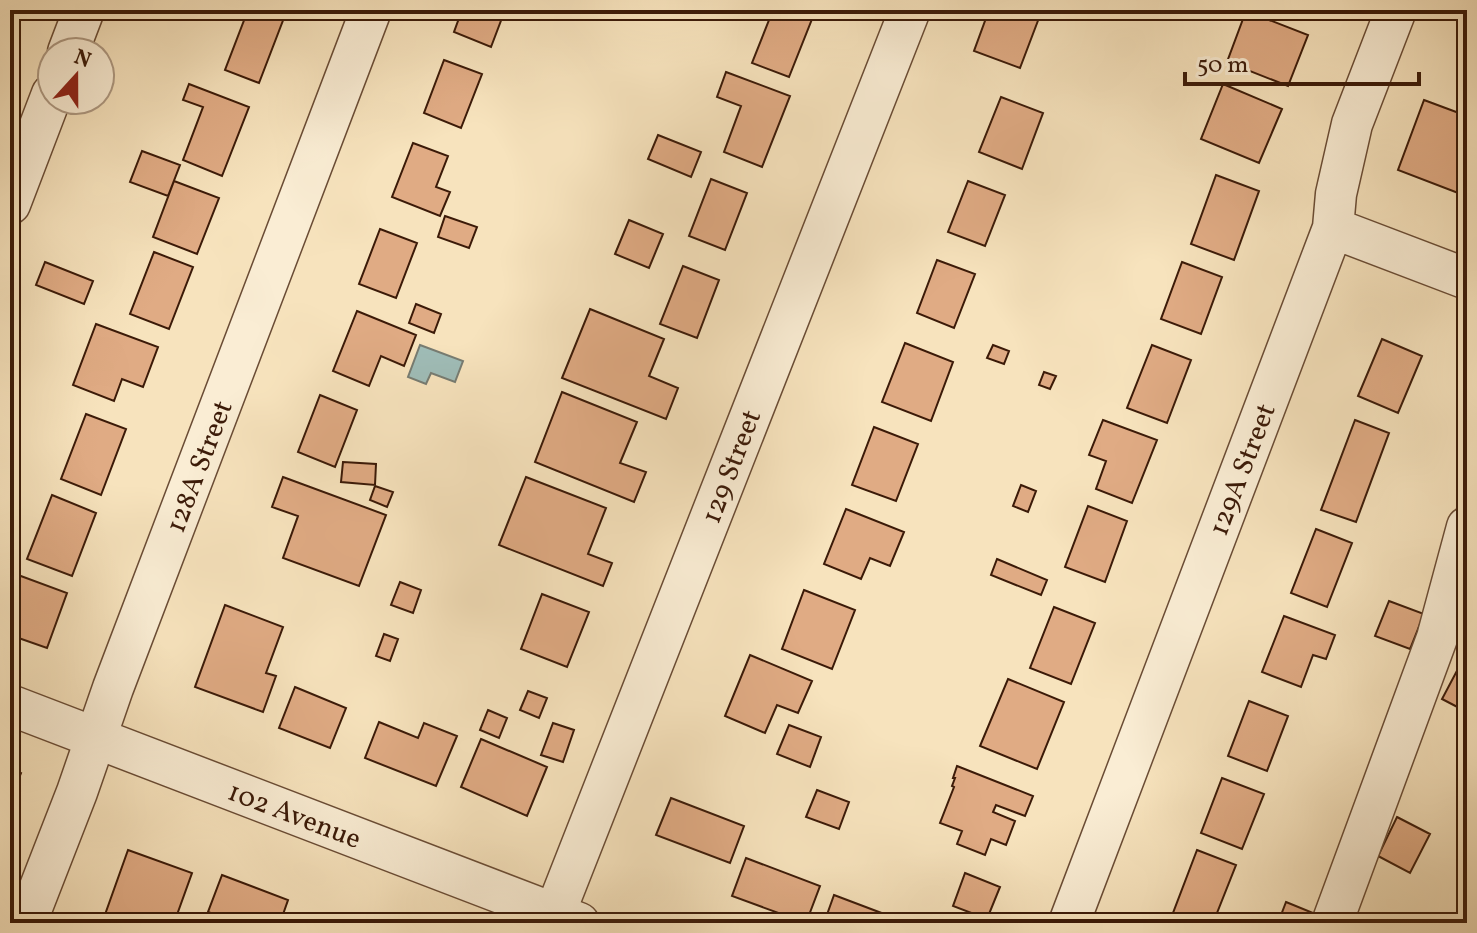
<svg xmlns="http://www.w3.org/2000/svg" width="1477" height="933" viewBox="0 0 1477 933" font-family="Vollkorn,serif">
	<rect width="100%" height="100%" fill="#f7e3bd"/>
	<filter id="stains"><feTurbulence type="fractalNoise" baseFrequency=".0025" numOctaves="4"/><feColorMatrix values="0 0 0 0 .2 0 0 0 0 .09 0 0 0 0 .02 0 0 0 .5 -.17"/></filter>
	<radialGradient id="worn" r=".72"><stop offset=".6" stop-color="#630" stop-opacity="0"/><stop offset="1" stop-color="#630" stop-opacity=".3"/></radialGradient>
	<path fill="#9fbdb8" stroke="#777c72" stroke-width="2" d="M420 345 463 361 455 382 431 373 426 384 408 377Z"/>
	<path fill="#e0ab84" stroke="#3b1a08" stroke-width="2" d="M248 10H287L259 83 225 70Z
		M462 10H505L491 47 454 32Z
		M773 10H804L814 14 789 77 752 63Z
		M989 10H1042L1020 68 974 51Z
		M1246 11 1308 35 1288 86 1227 62Z
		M444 60 482 74 461 128 424 113Z
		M726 72 790 96 762 167 724 152 741 106 717 97Z
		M189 84 249 107 222 176 183 160 203 107 183 100Z
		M1223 84 1282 109 1259 163 1201 139Z
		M1001 97 1043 113 1022 169 979 152Z
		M1424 100 1467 116V129L1460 147 1467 149 1466 196 1398 170Z
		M658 135 701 152 691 177 648 159Z
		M413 143 448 156 436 187 450 192 440 216 392 197Z
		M142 151 180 165 168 196 130 182Z
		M1216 175 1259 191 1234 260 1191 244Z
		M711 179 747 193 725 250 689 236Z
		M174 181 219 198 197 254 153 237Z
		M968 181 1005 195 985 246 948 232Z
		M445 216 477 227 469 248 438 237Z
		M629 220 663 234 649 268 615 254Z
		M380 229 417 243 396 298 359 284Z
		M154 252 193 267 169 329 130 314Z
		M937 260 975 274 954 328 917 313Z
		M45 262 93 281 84 304 36 285Z
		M1182 262 1222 277 1201 334 1161 319Z
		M683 266 719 280 697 338 660 324Z
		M416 304 441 314 434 333 409 323Z
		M590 309 664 339 649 376 678 388 666 419 562 378Z
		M357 311 416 335 404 366 381 356 369 386 333 371Z
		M96 324 158 347 143 387 122 379 114 401 73 385Z
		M1382 339 1422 356 1398 413 1358 396Z
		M905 343 953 362 931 421 882 402Z
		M993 345 1009 351 1004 364 987 358Z
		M1152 345 1191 360 1167 423 1127 408Z
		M1044 372 1056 376 1050 389 1039 385Z
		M562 392 637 422 620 463 646 472 634 502 535 462Z
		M320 395 357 410 335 467 298 452Z
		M86 414 126 429 101 495 61 479Z
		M1103 420 1157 440 1132 503 1096 489 1106 461 1089 455Z
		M1355 420 1389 433 1356 522 1321 510Z
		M874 427 918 444 896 501 852 485Z
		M343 462 376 464 375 485 341 482Z
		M283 477 386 515 359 586 283 558 298 516 272 507Z
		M526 477 606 508 588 554 612 563 603 586 499 545Z
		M1021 485 1036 491 1028 512 1013 506Z
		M375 486 393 492 387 507 370 500Z
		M52 495 96 513 72 576 27 559Z
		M1088 506 1127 521 1105 582 1065 567Z
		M846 509 904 532 890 566 870 558 861 579 824 564Z
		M1316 529 1352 543 1327 607 1291 593Z
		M997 559 1047 580 1041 595 991 575Z
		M10 572 67 593 47 648 10 635Z
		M400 582 421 590 413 613 391 605Z
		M804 590 855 610 832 669 782 649Z
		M542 594 589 612 567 667 521 649Z
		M1389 601 1424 614 1410 649 1375 636Z
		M225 605 283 627 266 673 276 676 263 712 195 687Z
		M1054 607 1095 623 1071 684 1030 668Z
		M1284 616 1335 635 1326 659 1313 655 1301 687 1262 672Z
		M384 634 398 639 390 661 376 656Z
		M750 655 812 681 798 713 777 705 765 733 725 716Z
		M1460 665 1467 668V712L1442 699Z
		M1008 679 1064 702 1037 769 980 746Z
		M295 687 346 708 330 748 279 728Z
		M528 691 547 698 539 718 520 710Z
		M1249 701 1288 716 1267 771 1228 756Z
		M488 710 507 718 499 738 480 730Z
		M379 722 418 738 424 723 457 736 436 786 365 758Z
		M553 723 574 730 563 762 541 755Z
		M789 725 821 737 810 767 777 754Z
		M481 739 547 767 527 816 461 787Z
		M957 766 1033 796 1025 816 996 805 993 812 1015 821 1006 845 991 839 985 855 957 844 962 831 940 823 954 787 952 786 955 778H953Z
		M10 769 21 773 10 800Z
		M1222 778 1264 794 1242 849 1201 833Z
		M817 790 849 802 839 829 806 817Z
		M671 798 744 826 730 863 656 835Z
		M1397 817 1430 834 1410 873 1378 856Z
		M128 850 192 873 174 923H102Z
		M1197 850 1236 865 1213 923H1198L1173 913Z
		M746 858 820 886 806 923 732 896Z
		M965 873 1000 887 987 919 953 906Z
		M222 875 288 900 280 923H237L208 912Z
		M834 895 908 923H824Z
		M1286 902 1318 915 1315 923H1278Z"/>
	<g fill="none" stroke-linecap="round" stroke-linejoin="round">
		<defs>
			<path id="minor" d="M68 52 84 10
				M10 204 52 94
				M1333 228 1467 279
				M10 705 579 923
				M26 923 77 792 113 688 371 10
				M551 923 910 10
				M1069 923 1333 228 1336 194 1352 124 1396 10
				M1332 923 1437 638 1467 527"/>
		</defs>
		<use href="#minor" stroke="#6a4c35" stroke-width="43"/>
		<use href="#minor" stroke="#faedd4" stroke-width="40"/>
	</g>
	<g text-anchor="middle" stroke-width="8" stroke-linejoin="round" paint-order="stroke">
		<g font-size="28" fill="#3b1a08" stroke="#faedd4">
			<text transform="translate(198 466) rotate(-69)" y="10">128A Street</text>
			<text transform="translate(730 466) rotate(-69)" y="10">129 Street</text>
			<text transform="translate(1241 469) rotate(-69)" y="10">129A Street</text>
			<text transform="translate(295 814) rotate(21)" y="10">102 Avenue</text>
		</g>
	</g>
	<rect width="1477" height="933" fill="none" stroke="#f7e3bd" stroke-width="40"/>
	<rect x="12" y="12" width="1453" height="909" fill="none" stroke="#3b1a08" stroke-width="4"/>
	<rect x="20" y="20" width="1437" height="893" fill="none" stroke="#3b1a08" stroke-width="2"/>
	<g transform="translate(76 76) rotate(21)"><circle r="38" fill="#faedd4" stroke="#ae9982" stroke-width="2"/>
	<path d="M0-6L14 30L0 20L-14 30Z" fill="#8f2418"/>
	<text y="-12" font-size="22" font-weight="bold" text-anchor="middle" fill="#3b1a08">N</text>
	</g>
	<path d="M1185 72v12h234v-12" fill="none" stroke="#3b1a08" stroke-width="4"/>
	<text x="1197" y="72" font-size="24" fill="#3b1a08" stroke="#faedd4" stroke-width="6" paint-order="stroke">50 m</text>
	<rect width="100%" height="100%" filter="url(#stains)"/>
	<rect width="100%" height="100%" fill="url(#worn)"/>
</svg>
